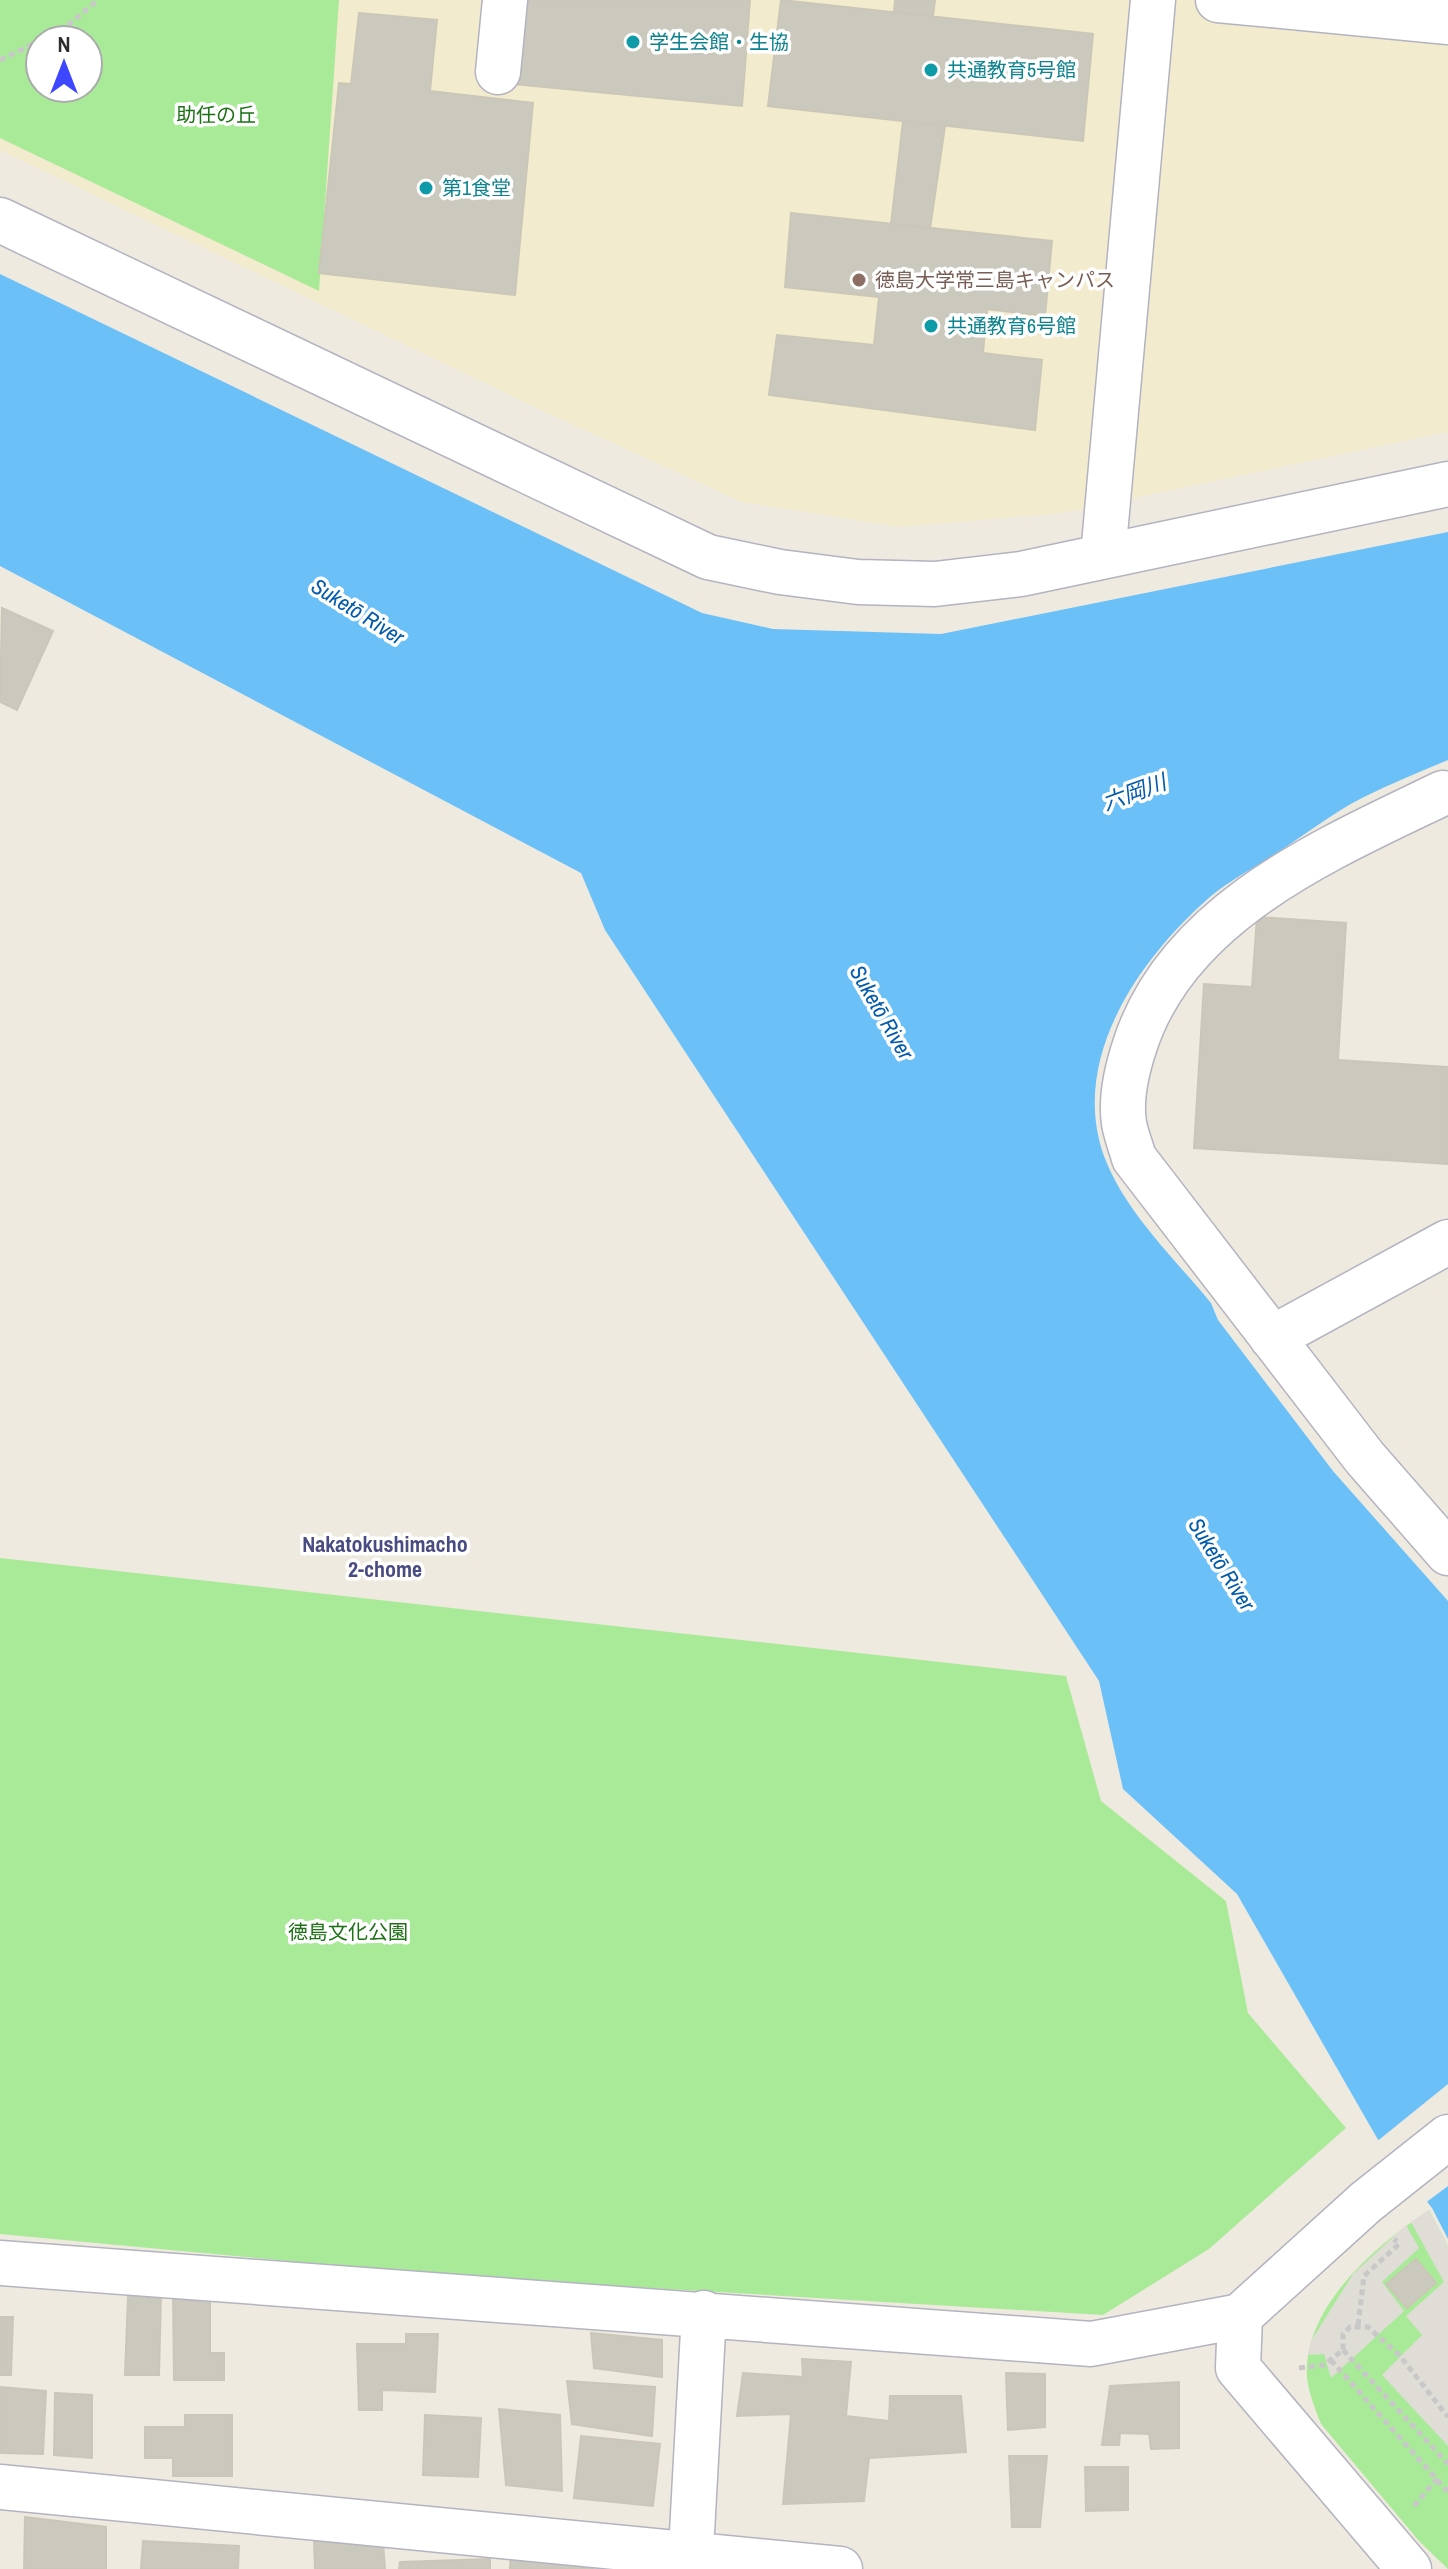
<svg xmlns="http://www.w3.org/2000/svg" width="1448" height="2569" viewBox="0 0 1448 2569" font-family="'Archivo Narrow','Noto Sans JP',sans-serif">
	<rect width="100%" height="100%" fill="#efeadf"/>
	<path fill="#f2ebcd" fill-rule="evenodd" d="M0 0H1448V432L1062 513 900 527 742 502 541 410 0 150ZM40 40H88V88H40Z"/>
	<path fill="#a9ea98" fill-rule="evenodd" d="M0 0H339L319 291 0 138ZM40 40H88V88H40Z
		M0 1558 1066 1676 1101 1801 1226 1901 1248 2013 1346 2128 1209 2249 1103 2315 448 2276 0 2234Z
		M1429 2210 1448 2246V2569L1419 2541 1321 2424C1314 2406 1305 2385 1307 2365 1312 2299 1378 2244 1429 2210Z"/>
	<path fill="#dfddd6" d="M1429 2210 1448 2246V2446L1382 2375 1422 2335 1406 2316 1444 2282 1411 2222Z
		M1406 2225 1419 2248 1382 2282 1404 2311 1331 2378 1324 2354 1308 2355 1311 2341 1353 2274Z"/>
	<path fill="#6bc0f8" d="M0 274 702 613 773 629 941 634 1448 532V760C1420 772 1392 783 1364 797 1332 813 1302 837 1272 856 1252 869 1229 881 1211 896 1140 958 1069 1058 1104 1156 1125 1212 1174 1258 1211 1303L1218 1320 1333 1471 1448 1601V2239L1432 2208 1377 2138 1237 1894 1123 1789 1099 1681 605 930 581 873 0 566Z"/>
	<path fill="#efeadf" d="M1448 2084V2186L1424 2204 1375 2143Z"/>
	<path fill="#cbc8bd" stroke="#cbc7b8" stroke-width="2" d="M522 0H750L742 106 514 84Z
		M781 0 1093 34 1083 141 768 106Z
		M895 0H935L933 16 894 12Z
		M359 13 437 20 430 91 533 103 515 295 319 273 339 83 351 84Z
		M903 121 945 126 930 229 891 224Z
		M791 213 1052 241 1045 316 987 309 983 353 1042 360 1035 430 769 395 777 335 874 345 879 297 785 287Z
		M2 608 53 631 17 710 0 702Z
		M1257 917 1346 923 1338 1060 1448 1067V1164L1194 1148 1204 984 1252 987Z
		M1416 2259 1436 2283 1407 2308 1386 2284Z
		M173 2294H210V2353H224V2380H174Z
		M128 2295 161 2296 159 2375H125Z
		M0 2317H13L11 2375H0Z
		M591 2333 662 2340V2377L594 2368Z
		M406 2334H438L435 2392 382 2390V2410H359L357 2344H406Z
		M802 2359 851 2362 846 2416 889 2421 890 2396H961L966 2452 869 2458 864 2501 783 2504 791 2414 737 2416 743 2373 803 2377Z
		M1006 2373 1045 2374V2427L1008 2430Z
		M567 2381 655 2387 652 2436 572 2424Z
		M1179 2382V2448L1151 2449 1149 2434 1120 2433 1119 2445H1102L1110 2386Z
		M0 2387 46 2391 43 2454 0 2453Z
		M55 2393 92 2395V2458L54 2455Z
		M499 2409 560 2415 562 2491 506 2485Z
		M185 2415H232V2476H173V2458H145V2427H185Z
		M425 2415 481 2418 478 2477 423 2475Z
		M581 2436 660 2444 653 2506 574 2498Z
		M1009 2456H1047L1040 2527H1012Z
		M1085 2467H1128V2510L1086 2511Z
		M25 2517 106 2527V2569H24Z
		M143 2541 239 2546 238 2569H141Z
		M314 2541 383 2543 385 2569H315Z
		M511 2549 594 2552 593 2569H510Z
		M490 2559V2569H399L400 2562Z"/>
	<g fill="none" stroke-linecap="round" stroke-linejoin="round">
		<defs>
			<path id="minor" d="M1218 0 1448 22
				M498 72 505 0
				M0 220 708 557 780 572 858 582 935 584 1021 574 1448 484
				M1103 556 1153 0
				M1443 793C1327 849 1178 912 1135 1045 1127 1069 1120 1097 1124 1123 1126 1135 1131 1147 1134 1158L1365 1458 1448 1553
				M1272 1338 1448 1242
				M0 2263 1091 2344 1240 2316 1366 2202 1448 2137
				M1240 2316 1238 2368 1409 2569
				M0 2487 840 2569
				M690 2569 704 2313"/>
		</defs>
		<use href="#minor" stroke="#b3b3c1" stroke-width="47"/>
		<path stroke="#c8c8c8" stroke-width="5" stroke-dasharray="6 4" stroke-linecap="butt" d="M42 40 62 30 98 0
			M0 60 40 41
			M1358 2325 1364 2276 1399 2244 1394 2239
			M1343 2350 1448 2464
			M1331 2360 1448 2492
			M1299 2368 1324 2365 1343 2350V2334L1350 2327H1368L1400 2356 1448 2417
			M1414 2506 1437 2479"/>
		<use href="#minor" stroke="#fff" stroke-width="44"/>
	</g>
	<g fill="#0f9aa8" stroke="#fff" stroke-width="3">
		<circle cx="633" cy="42" r="8"/>
		<circle cx="931" cy="70" r="8"/>
		<circle cx="426" cy="188" r="8"/>
		<circle cx="931" cy="326" r="8"/>
	</g>
	<circle fill="#8d6e63" stroke="#fff" stroke-width="3" cx="859" cy="280" r="8"/>
	<g text-anchor="middle" stroke-width="7" stroke-linejoin="round" paint-order="stroke">
		<g font-size="20" fill="#0d838f" stroke="#fff" text-anchor="start">
			<text x="649" y="49">学生会館・生協</text>
			<text x="947" y="77">共通教育5号館</text>
			<text x="442" y="195">第1食堂</text>
			<text x="947" y="333">共通教育6号館</text>
		</g>
		<g font-size="20" fill="#1c7215" stroke="#fff">
			<text x="216" y="122">助任の丘</text>
			<text x="348" y="1939">徳島文化公園</text>
		</g>
		<g font-size="20" fill="#785e54" stroke="#fff" text-anchor="start">
			<text x="875" y="287">徳島大学常三島キャンパス</text>
		</g>
		<g font-size="22" font-style="italic" fill="#035bac" stroke="#fff">
			<text transform="translate(358 611) rotate(32)" y="8">Suketō River</text>
			<text transform="translate(1134 792) rotate(-20)" y="8">六岡川</text>
			<text transform="translate(882 1012) rotate(60)" y="8">Suketō River</text>
			<text transform="translate(1222 1564) rotate(58)" y="8">Suketō River</text>
		</g>
		<g font-size="22" font-weight="bold" fill="#494c82" stroke="#fff">
			<text x="385" y="1552">Nakatokushimacho<tspan x="385" dy="25">2-chome</tspan></text>
		</g>
	</g>
	<g transform="translate(64 64)"><circle r="38" fill="#ffffff" stroke="#ababab" stroke-width="2"/>
	<path d="M0-6L14 30L0 20L-14 30Z" fill="#3c47ff"/>
	<text y="-12" font-size="22" font-weight="bold" text-anchor="middle" fill="#2d2d2d">N</text>
	</g>
</svg>
